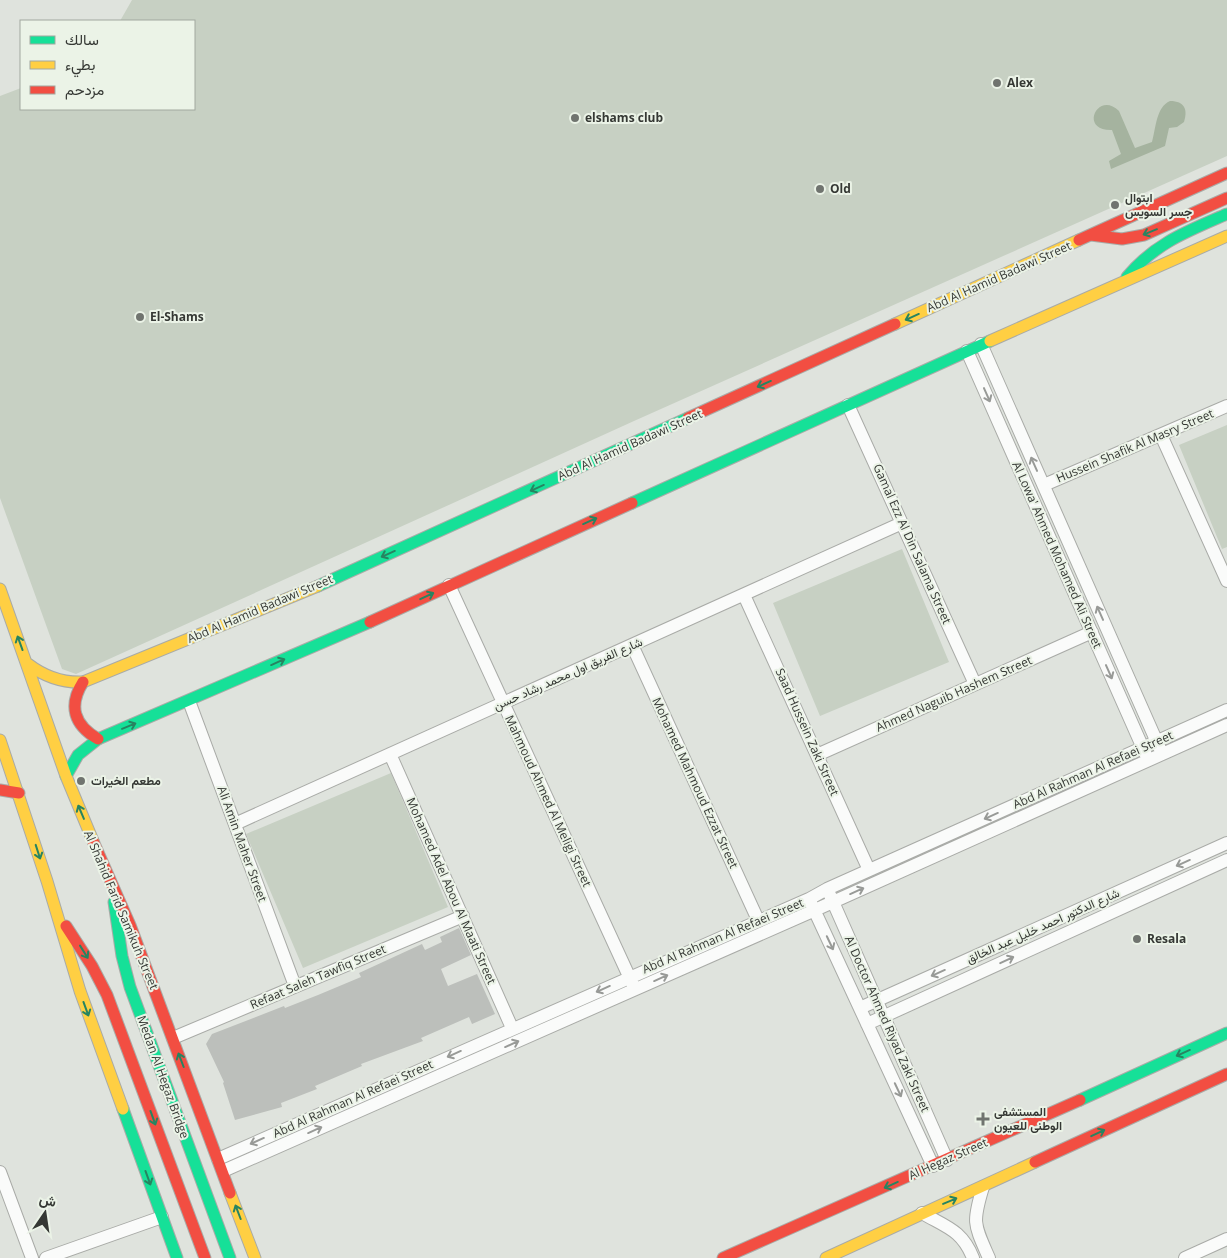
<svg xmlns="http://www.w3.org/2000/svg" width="1227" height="1258" viewBox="0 0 1227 1258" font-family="'Open Sans',Vazirmatn,sans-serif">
	<rect width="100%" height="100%" fill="#dfe3dd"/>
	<path fill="#c7d0c3" d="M132 0H1227V156L634 421 76 674 62 669 0 498V96L21 88V109H194V21H120Z
		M1227 425V547L1222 549 1179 445Z
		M902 549 949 662 820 716 773 603Z
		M391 773 448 907 303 968 246 834Z"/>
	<path fill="#a5b39f" d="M1170 101C1185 101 1188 110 1184 122L1177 127 1169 128 1165 146 1111 169 1109 161 1121 154 1112 130C1078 131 1098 90 1119 111L1135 148 1152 142C1156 128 1156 107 1170 101Z"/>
	<path fill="#bcbfbb" d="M459 928 471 955 441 969 448 986 477 974 495 1014 472 1024 469 1017 421 1038 423 1041 361 1064 362 1066 315 1086 317 1089 281 1103 282 1107 235 1120 223 1083 224 1082 206 1044 212 1034 284 1006 285 1008 318 995 361 977 359 973 422 944 425 950 442 942 440 937Z"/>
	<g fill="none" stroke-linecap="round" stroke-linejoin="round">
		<defs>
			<path id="street" d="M981 344 1160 749
				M967 351 1146 755
				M848 405 975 684
				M1161 435 1227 581
				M1044 485 1227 406
				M449 585 633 985
				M744 595 869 870
				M632 645 758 920
				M189 701 295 986
				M390 754 512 1028
				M817 755 1092 632
				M235 824 902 523
				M830 895 947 1160
				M811 903 933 1166
				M860 1008 1227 843
				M867 1024 1227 860
				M173 1038 463 916
				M218 1159 809 899 827 889 1227 710
				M223 1171 815 910 1227 725
				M0 1172 32 1258
				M983 1187C972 1223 974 1224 989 1258
				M922 1213C946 1227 962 1230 973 1258
				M46 1258 162 1217
				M1185 1258 1227 1239"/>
			<path id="fast" d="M1127 277C1155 243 1188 231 1227 214
				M632 503 990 341
				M318 586 688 418
				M66 776 78 755 98 739 370 622
				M114 902 122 956 130 987 230 1258
				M1080 1100 1227 1033
				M123 1109 177 1258"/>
			<path id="slow" d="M895 324 1079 240
				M990 341 1227 236
				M0 589 66 776 93 841
				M28 664C45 677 62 683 83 682L318 586
				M0 740 47 881 80 991 123 1109
				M230 1193 255 1258
				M826 1258 1035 1162"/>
			<path id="jam" d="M1091 235 1122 239 1144 235 1227 198
				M1079 240 1227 173
				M688 418 895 324
				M370 622 632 503
				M83 682C68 706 74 725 98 739
				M0 790 19 793
				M93 841 130 925 230 1193
				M66 926 92 966 107 995 205 1258
				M1035 1162 1227 1074
				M723 1258 1080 1100"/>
		</defs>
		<use href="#street" stroke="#a9aba7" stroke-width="14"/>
		<use href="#fast" stroke="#a9aba7" stroke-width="13"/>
		<use href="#slow" stroke="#a9aba7" stroke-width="13"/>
		<use href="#jam" stroke="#a9aba7" stroke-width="13"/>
		<use href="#street" stroke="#fafbfa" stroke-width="12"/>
		<use href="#fast" stroke="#16e098" stroke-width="11"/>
		<use href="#slow" stroke="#ffcf43" stroke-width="11"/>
		<use href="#jam" stroke="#f24e42" stroke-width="11"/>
	</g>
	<defs><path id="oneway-shaft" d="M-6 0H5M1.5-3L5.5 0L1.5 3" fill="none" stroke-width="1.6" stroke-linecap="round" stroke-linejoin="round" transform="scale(1.25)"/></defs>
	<g stroke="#278461">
		<use href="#oneway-shaft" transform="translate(1150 232) rotate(158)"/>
		<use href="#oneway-shaft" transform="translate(912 317) rotate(156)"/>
		<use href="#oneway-shaft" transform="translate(764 384) rotate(156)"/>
		<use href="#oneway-shaft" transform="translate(537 488) rotate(156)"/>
		<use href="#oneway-shaft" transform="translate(590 521) rotate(-24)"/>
		<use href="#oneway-shaft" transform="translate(388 554) rotate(156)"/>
		<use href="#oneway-shaft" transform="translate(427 596) rotate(-25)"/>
		<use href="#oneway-shaft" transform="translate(20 643) rotate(-110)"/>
		<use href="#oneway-shaft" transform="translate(278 662) rotate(-24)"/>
		<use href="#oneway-shaft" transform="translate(129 726) rotate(-22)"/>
		<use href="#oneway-shaft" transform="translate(81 812) rotate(-113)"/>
		<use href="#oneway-shaft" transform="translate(38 852) rotate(72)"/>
		<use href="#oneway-shaft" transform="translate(84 952) rotate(58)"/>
		<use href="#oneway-shaft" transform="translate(86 1009) rotate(70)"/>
		<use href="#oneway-shaft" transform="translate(1183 1053) rotate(156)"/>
		<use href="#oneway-shaft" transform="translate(181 1060) rotate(-111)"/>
		<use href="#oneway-shaft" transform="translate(153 1118) rotate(70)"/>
		<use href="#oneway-shaft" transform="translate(1098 1133) rotate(-25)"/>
		<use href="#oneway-shaft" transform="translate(148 1178) rotate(70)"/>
		<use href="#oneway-shaft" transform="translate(891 1185) rotate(156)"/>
		<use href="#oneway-shaft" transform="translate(950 1201) rotate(-23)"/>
		<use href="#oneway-shaft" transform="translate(238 1212) rotate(-111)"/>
	</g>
	<g stroke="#989a97">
		<use href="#oneway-shaft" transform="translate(987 395) rotate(66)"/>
		<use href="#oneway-shaft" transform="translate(1034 464) rotate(-114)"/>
		<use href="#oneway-shaft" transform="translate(1100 613) rotate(-114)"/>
		<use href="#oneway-shaft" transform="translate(1109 672) rotate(66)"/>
		<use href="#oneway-shaft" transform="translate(991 816) rotate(156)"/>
		<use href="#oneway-shaft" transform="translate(1183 863) rotate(156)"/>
		<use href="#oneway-shaft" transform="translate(857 891) rotate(-24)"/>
		<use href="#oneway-shaft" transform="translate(830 943) rotate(65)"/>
		<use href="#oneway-shaft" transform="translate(1007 960) rotate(-25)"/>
		<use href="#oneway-shaft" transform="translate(938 973) rotate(156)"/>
		<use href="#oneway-shaft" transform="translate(661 978) rotate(-24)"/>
		<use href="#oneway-shaft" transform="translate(603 989) rotate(156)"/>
		<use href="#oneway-shaft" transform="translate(512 1044) rotate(-24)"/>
		<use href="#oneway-shaft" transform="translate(454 1054) rotate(156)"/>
		<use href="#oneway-shaft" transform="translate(898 1090) rotate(65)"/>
		<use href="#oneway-shaft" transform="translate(315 1130) rotate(-24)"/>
		<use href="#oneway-shaft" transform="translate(257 1141) rotate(156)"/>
	</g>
	<g fill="#70746f" stroke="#ebf3e7" stroke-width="2">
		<circle cx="997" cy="83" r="5"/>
		<circle cx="575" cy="118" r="5"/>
		<circle cx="820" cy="189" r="5"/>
		<circle cx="1115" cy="205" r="5"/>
		<circle cx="140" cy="317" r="5"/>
		<circle cx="81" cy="781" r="5"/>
		<circle cx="1137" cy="939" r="5"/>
		<path d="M980.5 1111.5h5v5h5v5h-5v5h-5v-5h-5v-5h5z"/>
	</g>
	<g text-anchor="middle" stroke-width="4" stroke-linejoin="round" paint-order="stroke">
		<g font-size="12" font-weight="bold" fill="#353834" stroke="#ebf3e7" text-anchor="start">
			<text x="1007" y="87">Alex</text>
			<text x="585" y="122">elshams club</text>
			<text x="830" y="193">Old</text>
			<text x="1125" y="202">ابتوال<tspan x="1125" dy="14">جسر السويس</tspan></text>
			<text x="150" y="321">El-Shams</text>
			<text x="91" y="785">مطعم الخيرات</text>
			<text x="1147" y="943">Resala</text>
			<text x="994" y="1116">المستشفى<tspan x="994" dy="14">الوطنى للعيون</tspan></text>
		</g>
		<g font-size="12" fill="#353834" stroke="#ebf3e7">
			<text transform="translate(999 277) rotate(-24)" y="4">Abd Al Hamid Badawi Street</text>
			<text transform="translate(630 445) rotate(-24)" y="4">Abd Al Hamid Badawi Street</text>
			<text transform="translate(1135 446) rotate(-23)" y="4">Hussein Shafik Al Masry Street</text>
			<text transform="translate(912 544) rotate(66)" y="4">Gamal Ezz Al Din Salama Street</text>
			<text transform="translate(1057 555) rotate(66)" y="4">Al Lowa' Ahmed Mohamed Ali Street</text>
			<text transform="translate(260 609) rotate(-23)" y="4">Abd Al Hamid Badawi Street</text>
			<text transform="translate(568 674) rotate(-24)" y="4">شارع الفريق اول محمد رشاد حسن</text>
			<text transform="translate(954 694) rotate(-24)" y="4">Ahmed Naguib Hashem Street</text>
			<text transform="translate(807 732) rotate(66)" y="4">Saad Hussein Zaki Street</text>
			<text transform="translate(1093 770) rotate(-24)" y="4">Abd Al Rahman Al Refaei Street</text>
			<text transform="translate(695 783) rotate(65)" y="4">Mohamed Mahmoud Ezzat Street</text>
			<text transform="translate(548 801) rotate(65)" y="4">Mahmoud Ahmed Al Meligi Street</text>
			<text transform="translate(242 844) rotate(70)" y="4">Ali Amin Maher Street</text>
			<text transform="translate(451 891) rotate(66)" y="4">Mohamed Adel Abou Al Maati Street</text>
			<text transform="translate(121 910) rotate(67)" y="4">Al Shahid Farid Samikuh Street</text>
			<text transform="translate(1043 926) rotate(-24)" y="4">شارع الدكتور احمد خليل عبد الخالق</text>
			<text transform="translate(723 936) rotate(-23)" y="4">Abd Al Rahman Al Refaei Street</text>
			<text transform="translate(318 977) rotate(-23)" y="4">Refaat Saleh Tawfiq Street</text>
			<text transform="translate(887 1024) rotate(66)" y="4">Al Doctor Ahmed Riyad Zaki Street</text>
			<text transform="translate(163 1077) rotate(70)" y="4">Medan Al Hegaz Bridge</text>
			<text transform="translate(353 1099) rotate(-24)" y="4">Abd Al Rahman Al Refaei Street</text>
			<text transform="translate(948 1159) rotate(-24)" y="4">Al Hegaz Street</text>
		</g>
	</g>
	<rect x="20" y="20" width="175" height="90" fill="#ebf3e7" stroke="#a2a89f"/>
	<rect x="30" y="36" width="25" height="8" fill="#16e098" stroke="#a2a89f"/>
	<text x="65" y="45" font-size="15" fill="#353834">سالك</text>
	<rect x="30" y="61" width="25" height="8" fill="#ffcf43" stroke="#a2a89f"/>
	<text x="65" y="70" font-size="15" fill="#353834">بطيء</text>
	<rect x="30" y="86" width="25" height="8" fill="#f24e42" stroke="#a2a89f"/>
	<text x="65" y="95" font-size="15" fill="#353834">مزدحم</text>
	<g transform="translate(45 1213) rotate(13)" stroke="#ebf3e7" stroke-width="4" paint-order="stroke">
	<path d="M0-4L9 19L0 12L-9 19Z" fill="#353834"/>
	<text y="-8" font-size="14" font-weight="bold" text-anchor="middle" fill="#353834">ش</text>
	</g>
</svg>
